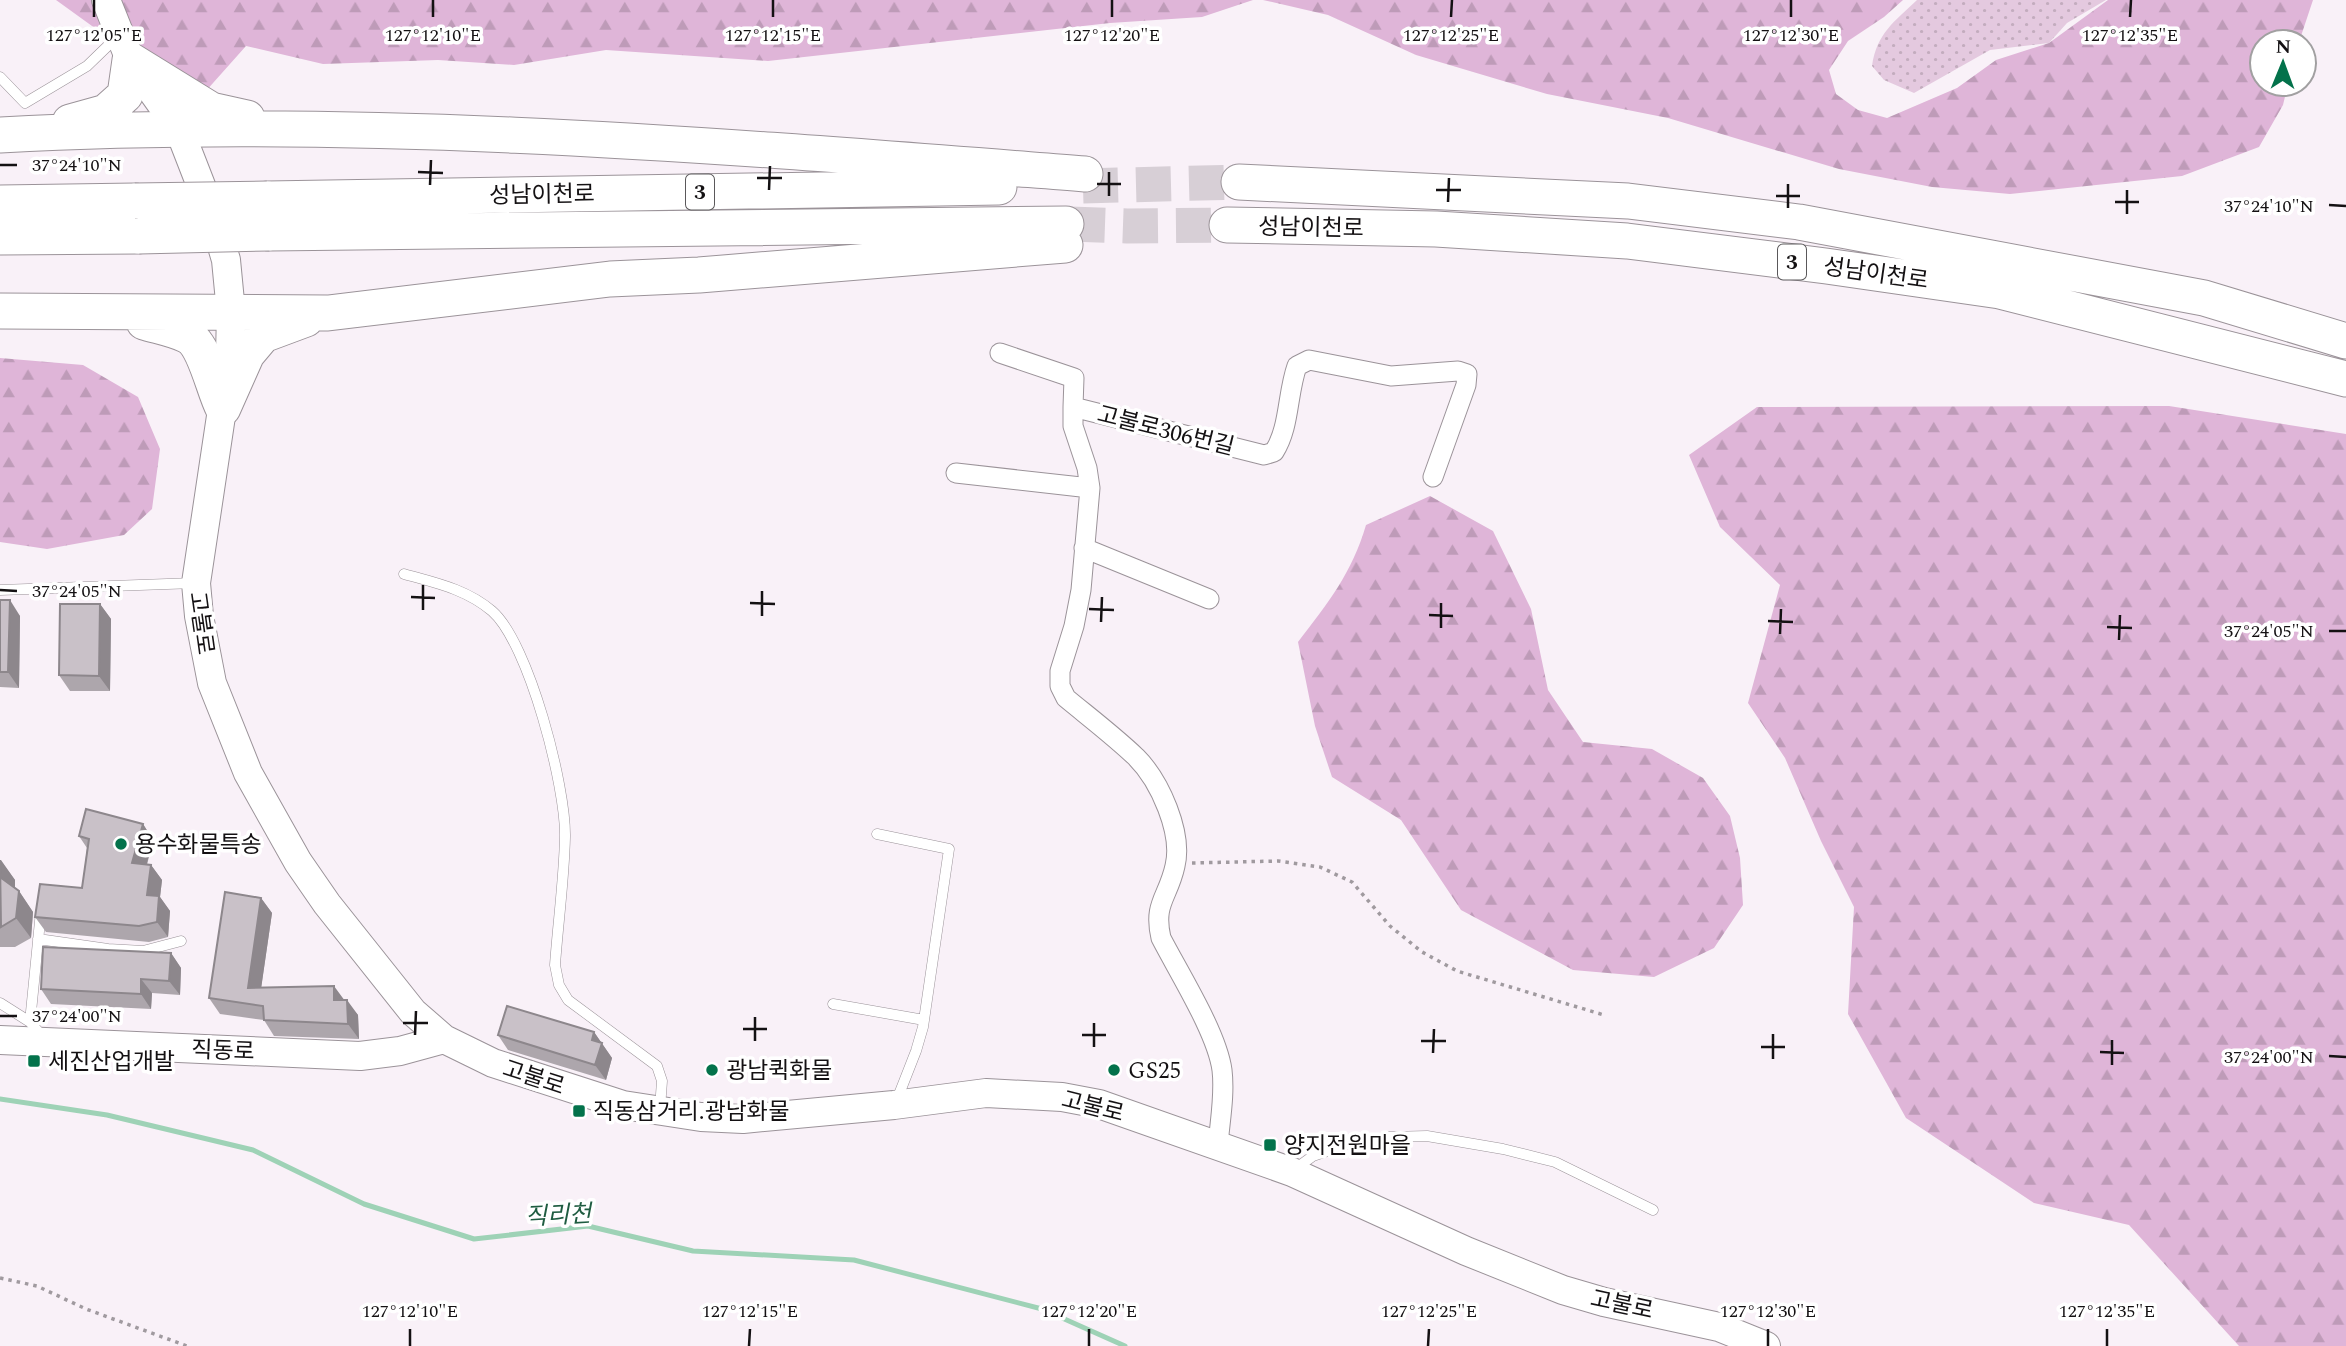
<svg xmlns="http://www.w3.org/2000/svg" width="2346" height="1346" viewBox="0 0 2346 1346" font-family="Spectral,'Noto Sans KR',serif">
	<defs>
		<pattern id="grass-dots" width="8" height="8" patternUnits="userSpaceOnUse" patternTransform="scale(1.75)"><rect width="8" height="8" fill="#e4c9df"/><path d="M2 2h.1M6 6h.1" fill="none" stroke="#c3acbe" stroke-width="1.8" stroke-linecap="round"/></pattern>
		<pattern id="forest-firs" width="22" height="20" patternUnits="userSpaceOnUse" patternTransform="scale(1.75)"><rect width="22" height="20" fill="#dfb5d8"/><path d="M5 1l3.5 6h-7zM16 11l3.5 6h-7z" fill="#be9bb8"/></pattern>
	</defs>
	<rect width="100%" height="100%" fill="#f9f1f8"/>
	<path fill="url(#grass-dots)" d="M1917 0H2106L2067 23 2049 43 1990 50 1914 93 1884 80 1872 66C1877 33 1894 22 1917 0Z"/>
	<path fill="url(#forest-firs)" d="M56 0H1253L1202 17 1110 23 768 61 606 50 514 65 438 60 323 64 246 46 205 92 161 59 92 26Z
		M1263 0H1903L1884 17 1848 41 1829 70 1836 94 1858 110 1887 118 1957 88 1996 60 2049 43 2108 0H2313L2299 42H2262V84H2288L2283 105 2259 147 2182 176 2010 194 1932 187 1839 169 1668 118 1547 94 1416 55 1328 15Z
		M0 358 83 365 138 397 160 449 152 509 124 535 47 549 0 542Z
		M2169 406 2346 434V1346H2239L2129 1225 2034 1203 1906 1118 1848 1014 1854 907 1821 841 1785 758 1748 703 1780 585 1720 527 1689 455 1757 407Z
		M1430 496 1493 531 1531 609 1548 690 1583 742 1652 749 1703 778 1730 816 1740 858 1743 905 1714 948 1654 977 1573 970 1461 910 1401 820 1332 777 1315 726 1298 642C1328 603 1352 573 1366 525Z"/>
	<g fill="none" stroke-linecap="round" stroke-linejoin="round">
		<path stroke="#9ed2b6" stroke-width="5" d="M0 1099 107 1115 253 1150 364 1204 474 1239 588 1226 693 1251 854 1260 1042 1309 1125 1346"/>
		<path stroke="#d7cfd6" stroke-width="35" stroke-dasharray="35 18" stroke-linecap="butt" d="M1083 186 1239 182
			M1070 224 1127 226 1227 225"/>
		<defs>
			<path id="lane" d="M0 77 25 103 87 66 117 37
				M404 574C436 583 466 589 492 611 529 643 566 787 565 837 564 880 558 923 555 965L559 985 568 1000 657 1066 662 1081 660 1108
				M0 590 195 583
				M877 834 949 849 923 1027 916 1051 896 1102
				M38 939 108 949 143 951 181 941
				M0 1003 30 1022 43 1037
				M833 1004 924 1020
				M30 1022 41 911
				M1295 1169 1313 1156 1347 1144 1389 1137 1427 1136 1503 1149 1555 1162 1653 1210"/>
			<path id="street" d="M1000 353 1074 378 1073 407
				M956 473 1090 488
				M1084 548 1209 599
				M1218 1145C1220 1120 1225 1095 1222 1070 1217 1033 1179 973 1161 938 1153 903 1168 898 1175 866 1183 833 1160 781 1136 757 1114 736 1089 717 1066 698L1060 686V671L1074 626 1081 590 1090 488 1087 468 1073 426V407L1264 455 1274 452C1290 427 1287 394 1297 366L1309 360 1391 376 1458 371 1467 374 1466 385 1433 477"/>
			<path id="secondary" d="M106 0 130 60 179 129 214 219 226 260 231 312 230 356 196 583 199 616 212 683 248 773 298 862 327 904 413 1012 444 1039 493 1063 623 1105 701 1117 743 1119 894 1105 986 1093 1062 1097 1099 1104 1292 1172 1466 1251 1563 1290 1604 1302 1719 1327 1766 1346
				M0 1040 360 1056 400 1051 444 1039"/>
			<path id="highway" d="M70 122 106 112 125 95 130 60 211 110 247 118
				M0 135C362 115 725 146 1085 174
				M1239 182 1628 201 1799 222 2204 298 2346 341
				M267 199 999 187
				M0 203 135 201
				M1227 225 1436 229 1627 241 1826 266 2000 291 2346 379
				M269 233 1066 224
				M0 237 139 236
				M0 311 328 313 610 279 699 275 1065 245
				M144 322C157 326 173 329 186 335 205 343 213 389 223 408
				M223 408 247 354 263 335 306 319"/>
		</defs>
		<use href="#lane" stroke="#9b9399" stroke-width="11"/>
		<use href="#street" stroke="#9b9399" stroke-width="21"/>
		<use href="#secondary" stroke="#9b9399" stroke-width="30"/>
		<use href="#highway" stroke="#9b9399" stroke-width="37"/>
		<path stroke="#a09a9f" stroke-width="3.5" stroke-dasharray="3.5 5" stroke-linecap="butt" d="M1192 863 1278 861 1320 867 1352 882 1390 926 1422 952 1457 971 1604 1015
			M0 1278 37 1286 86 1309 187 1346"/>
		<use href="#lane" stroke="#fff" stroke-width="10"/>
		<use href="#street" stroke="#fff" stroke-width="19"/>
		<use href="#secondary" stroke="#fff" stroke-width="28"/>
		<use href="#highway" stroke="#fff" stroke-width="35"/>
		<defs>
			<path id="highway-bridge" d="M135 201 267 199
				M139 236 269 233"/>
		</defs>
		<use href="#highway-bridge" stroke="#9b9399" stroke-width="37" stroke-linecap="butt"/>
		<use href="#highway-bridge" stroke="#fff" stroke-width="35"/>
	</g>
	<path fill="#ada6ac" d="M0 600 20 616 19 688 0 687Z
		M100 604 111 619 110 691H70L59 675Z
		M143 824 153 840 147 865H151L162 880 160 897 170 911 168 937 149 942 46 932 35 917 40 884 82 888 87 848 79 836Z
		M0 860 15 880V888L19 891 33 912 31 938 15 947H0Z
		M261 898 272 913 261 988 344 1000 358 1015 359 1039 274 1036 264 1020 220 1014 209 998Z
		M171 953 181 968 180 995 152 993 151 1009 51 1004 41 989Z
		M594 1032 612 1058 606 1080 508 1050 498 1035Z"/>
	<path fill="#8d878c" d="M10 600 20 616 19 688 8 672Z
		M100 604 111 619 110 691 99 676Z
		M143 824 153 840 143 878 132 863Z
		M1 860 15 880V897L0 877Z
		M151 865 162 880 160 897 170 911 168 937 157 922 147 895Z
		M19 891 33 912 31 938 16 918Z
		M261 898 272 913 259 1003 248 988Z
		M171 953 181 968 180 995 169 981Z
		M141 979 152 993 151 1009 141 994Z
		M334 986 345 1001 334 1000Z
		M347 1000 358 1015 359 1039 348 1024Z
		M594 1032 612 1058 606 1080 595 1065 592 1040Z"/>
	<path fill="#c9c1c8" stroke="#8d878c" stroke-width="2" d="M0 600H10L8 672H0Z
		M60 604H100L99 676 59 675Z
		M86 809 143 824 132 863 151 865 147 895 159 896 157 922 139 926 35 917 40 884 82 888 89 839 79 836Z
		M0 860V877L19 891 16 918 1 927Z
		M225 892 261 898 248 988 334 986V1000H347L348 1024 264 1020 263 1006 209 998Z
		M43 947 171 953 169 981 141 979V994L41 989Z
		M507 1006 594 1032 592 1040 602 1043 595 1065 498 1035Z"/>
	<path fill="none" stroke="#141113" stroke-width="2.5" d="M94 17V0M433 17V0M773 17V0M1112 17V0M1451 17 1452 0M1791 17V0M2130 17 2131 0M0 165H17M418 172 443 173M757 178H782M1097 184H1121M430 185 431 160M769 190 770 166M1436 190H1461M1109 196V172M1776 196H1800M1448 202 1449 178M2115 202H2139M2329 205 2346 206M1788 208V184M2127 214V190M0 590 17 591M411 597 435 598M750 603 775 604M1089 609 1114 610M423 610V585M1429 615 1453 616M762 616V591M1768 621 1793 622M1101 622 1102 597M2107 627 2132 628M1441 628V603M2329 631H2346M1780 634 1781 609M2119 640 2120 615M0 1016H17M403 1023H428M743 1029H767M415 1035 416 1011M1082 1035H1106M755 1041V1017M1421 1041H1446M1094 1047V1023M1761 1047H1785M2100 1052 2124 1053M1433 1053 1434 1029M2329 1056 2346 1057M1773 1059V1034M2112 1065V1040M410 1346V1329M749 1346 750 1329M1089 1346V1329M1428 1346 1429 1329M1768 1346V1329M2107 1346V1329"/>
	<g fill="#03724b" stroke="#fff" stroke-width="2.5">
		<circle cx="121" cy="844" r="7"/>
		<rect x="27" y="1054" width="14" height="14" rx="3.5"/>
		<circle cx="712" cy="1070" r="7"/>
		<circle cx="1114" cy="1070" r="7"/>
		<rect x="572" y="1104" width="14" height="14" rx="3.5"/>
		<rect x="1263" y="1138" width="14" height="14" rx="3.5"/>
	</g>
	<g text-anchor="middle" stroke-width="7" stroke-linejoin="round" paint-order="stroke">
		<g fill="#fff" stroke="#5a585a" stroke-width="2">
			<rect x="686" y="174.5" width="28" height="35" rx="5"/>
			<rect x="1778" y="244.5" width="28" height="35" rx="5"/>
		</g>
		<g font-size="21" font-weight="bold" fill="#141113">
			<text x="700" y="199">3</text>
			<text x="1792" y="269">3</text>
		</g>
		<g font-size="23" fill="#141113" stroke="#fff">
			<text transform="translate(542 194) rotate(-1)" y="8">성남이천로</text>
			<text transform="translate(1311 227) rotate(1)" y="8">성남이천로</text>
			<text transform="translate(1876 273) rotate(8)" y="8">성남이천로</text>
			<text transform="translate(1166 430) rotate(14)" y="8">고불로306번길</text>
			<text transform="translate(202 623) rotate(82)" y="8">고불로</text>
			<text transform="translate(223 1050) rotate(2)" y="8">직동로</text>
			<text transform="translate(534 1077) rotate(18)" y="8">고불로</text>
			<text transform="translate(1093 1106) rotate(14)" y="8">고불로</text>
			<text transform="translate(1622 1304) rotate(12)" y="8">고불로</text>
		</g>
		<g font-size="23" fill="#141113" stroke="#fff" text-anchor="start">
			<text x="135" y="852">용수화물특송</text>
			<text x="48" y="1069">세진산업개발</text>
			<text x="726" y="1078">광남퀵화물</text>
			<text x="1128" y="1078">GS25</text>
			<text x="593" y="1119">직동삼거리.광남화물</text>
			<text x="1284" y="1153">양지전원마을</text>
		</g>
		<g font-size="24" font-style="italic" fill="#1f5c41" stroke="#fff">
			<text transform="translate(558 1215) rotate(-3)" y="8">직리천</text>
		</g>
	</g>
	<g font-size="18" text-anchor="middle" fill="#141113" stroke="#fff" stroke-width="7" stroke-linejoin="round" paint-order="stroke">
		<text x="94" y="41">127°12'05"E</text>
		<text x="433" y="41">127°12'10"E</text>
		<text x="773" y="41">127°12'15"E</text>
		<text x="1112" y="41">127°12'20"E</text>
		<text x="1451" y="41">127°12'25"E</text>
		<text x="1791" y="41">127°12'30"E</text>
		<text x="2130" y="41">127°12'35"E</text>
		<text x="77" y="171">37°24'10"N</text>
		<text x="2269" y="212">37°24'10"N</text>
		<text x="77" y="597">37°24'05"N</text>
		<text x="2269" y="637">37°24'05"N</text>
		<text x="77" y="1022">37°24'00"N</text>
		<text x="2269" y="1063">37°24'00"N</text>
		<text x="410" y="1317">127°12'10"E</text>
		<text x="750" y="1317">127°12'15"E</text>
		<text x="1089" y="1317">127°12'20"E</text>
		<text x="1429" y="1317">127°12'25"E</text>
		<text x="1768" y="1317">127°12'30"E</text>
		<text x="2107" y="1317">127°12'35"E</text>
	</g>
	<g transform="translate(2283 63) rotate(1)"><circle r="33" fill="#ffffff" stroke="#a1a0a1" stroke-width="2"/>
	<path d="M0-5L12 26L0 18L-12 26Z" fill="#03724b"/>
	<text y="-10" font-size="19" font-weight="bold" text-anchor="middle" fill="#141113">N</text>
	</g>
</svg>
